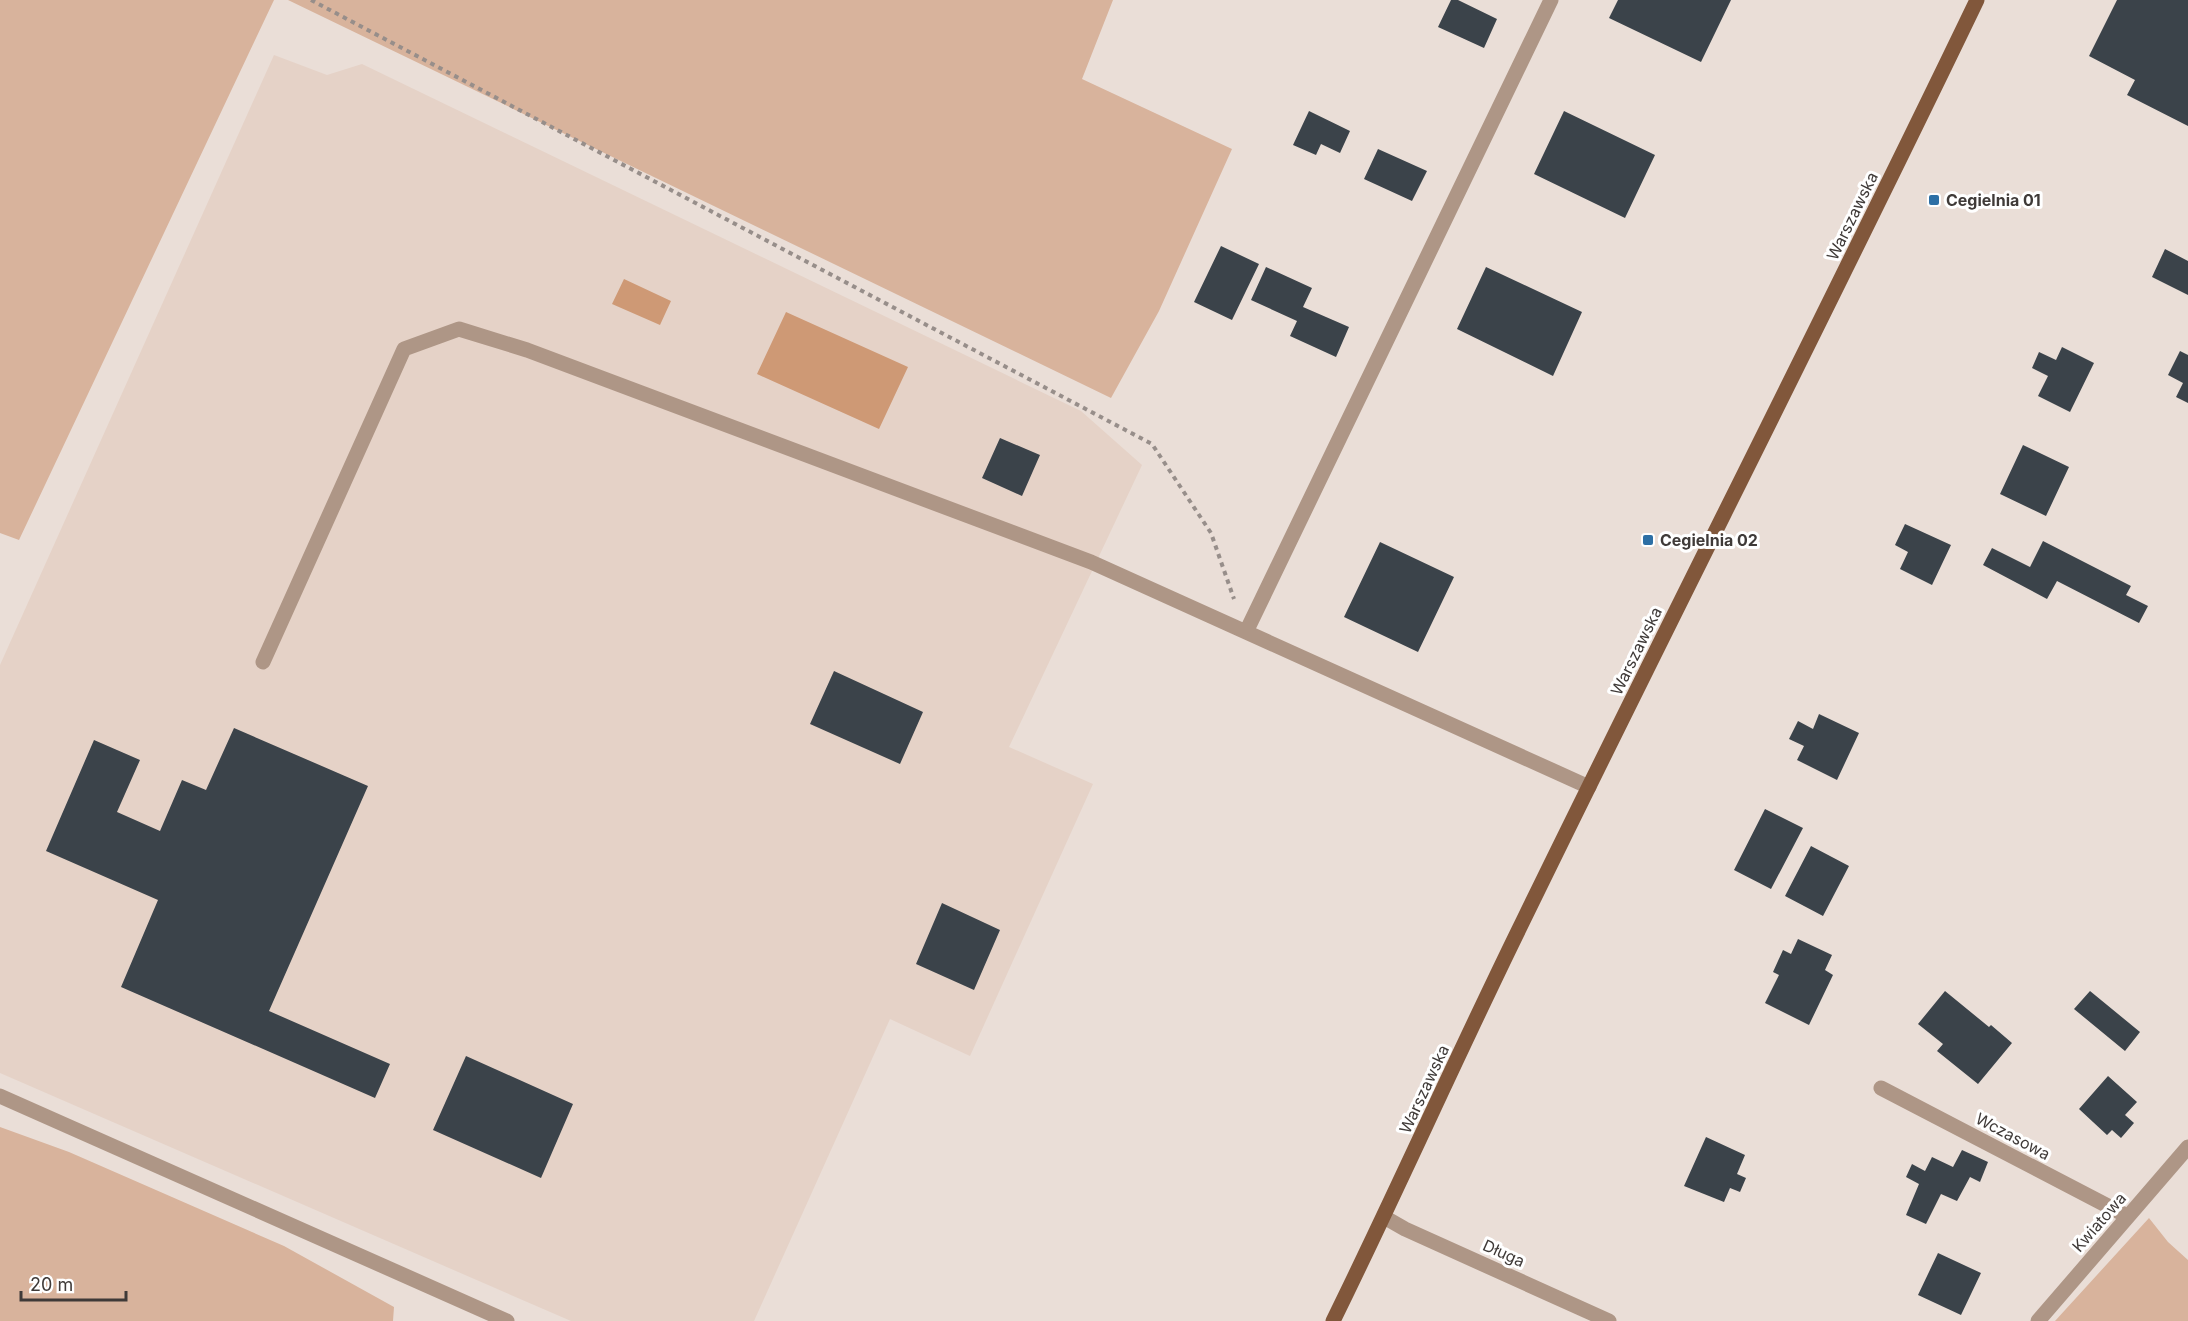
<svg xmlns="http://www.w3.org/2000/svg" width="2188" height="1321" viewBox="0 0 2188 1321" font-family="Inter,sans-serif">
	<rect width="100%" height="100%" fill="#eaded7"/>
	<path fill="#e5d2c7" d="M274 55 327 75 362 64 1081 411 1142 465 1009 747 1093 784 970 1056 890 1019 754 1321H571L0 1073V665Z"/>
	<path fill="#d8b39c" d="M0 0H274L19 540 0 533Z
		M288 0H1113L1082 79 1232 149 1159 311 1111 398Z
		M0 1127 69 1152 284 1246 394 1307 393 1321H0Z
		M2149 1218 2168 1242 2188 1260V1321H2055Z"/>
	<path fill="#ce9975" d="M624 279 671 301 660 325 612 304Z
		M786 312 908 367 879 429 757 374Z"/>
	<path fill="#3b434a" d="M1451 0H1458L1497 19 1484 48 1438 27Z
		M1618 0H1731L1701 62 1609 18Z
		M2117 0H2188V126L2127 95 2135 80 2089 56Z
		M1309 111 1350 131 1340 153 1321 144 1316 155 1293 145Z
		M1564 111 1655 155 1625 218 1534 174Z
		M1378 149 1427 171 1412 201 1364 179Z
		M1221 246 1259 264 1232 320 1194 302Z
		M2165 249 2188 261V295L2152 277Z
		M1266 267 1312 288 1303 307 1349 327 1336 357 1290 336 1297 321 1251 300Z
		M1486 267 1582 312 1553 376 1457 329Z
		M2062 347 2094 363 2070 412 2038 396 2048 376 2032 368 2039 352 2056 360Z
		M2180 351 2188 355V403L2176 397 2183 383 2168 375Z
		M1000 438 1040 455 1022 496 982 478Z
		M2023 445 2069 467 2046 516 2000 494Z
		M1905 524 1951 545 1932 585 1900 569 1908 552 1895 545Z
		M2043 541 2131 586 2126 595 2148 606 2139 623 2057 581 2047 599 1983 565 1992 548 2030 567Z
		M1380 542 1454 577 1418 652 1344 617Z
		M834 671 923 712 900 764 810 724Z
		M1819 714 1859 733 1837 780 1797 760 1804 746 1789 739 1798 721 1813 729Z
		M234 728 368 786 269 1011 390 1064 375 1098 121 987 158 900 46 851 94 740 140 760 117 812 160 831 182 780 206 790Z
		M1765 809 1803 828 1771 889 1734 870Z
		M1811 846 1849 866 1823 916 1785 896Z
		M942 903 1000 930 974 990 916 964Z
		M1798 939 1832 955 1825 970 1833 975 1809 1025 1765 1003 1779 975 1773 972 1783 950 1791 954Z
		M1945 991 1989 1027 1991 1025 2012 1043 1978 1084 1937 1051 1943 1044 1918 1024Z
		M2090 991 2140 1032 2125 1051 2074 1009Z
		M466 1056 573 1104 541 1178 433 1130Z
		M2108 1076 2137 1102 2125 1115 2134 1123 2121 1138 2112 1130 2107 1135 2079 1109Z
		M1706 1137 1745 1155 1737 1174 1746 1178 1740 1192 1730 1188 1724 1202 1684 1186Z
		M1962 1150 1988 1162 1980 1182 1970 1177 1957 1201 1941 1194 1926 1224 1906 1215 1919 1184 1906 1177 1912 1164 1925 1171 1932 1157 1953 1167Z
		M1938 1253 1981 1273 1961 1315 1918 1295Z"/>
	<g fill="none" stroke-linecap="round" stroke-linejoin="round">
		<path stroke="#978e8a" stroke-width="4" stroke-dasharray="4.5 4.5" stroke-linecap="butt" d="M311 0 1152 444 1211 533 1234 599"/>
		<path stroke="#ae9686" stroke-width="15" d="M1246 632 1551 0
			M263 662 404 349 459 329 527 350 1091 562 1589 787
			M1881 1088 2127 1216
			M0 1096 507 1321
			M1384 1217 1405 1229 1609 1321
			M2038 1321 2188 1147"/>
		<path stroke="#81573b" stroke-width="15" d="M1333 1321C1398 1189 1458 1053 1523 921 1673 613 1829 308 1977 0"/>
	</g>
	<g fill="#2d6fa5" stroke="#fff" stroke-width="2">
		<rect x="1928" y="194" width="12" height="12" rx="3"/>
		<rect x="1642" y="534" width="12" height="12" rx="3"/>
	</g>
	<g text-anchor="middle" stroke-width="6" stroke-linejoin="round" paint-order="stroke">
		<g font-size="16" font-weight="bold" fill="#3f3a38" stroke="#fff" text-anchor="start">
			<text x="1946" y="206">Cegielnia 01</text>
			<text x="1660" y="546">Cegielnia 02</text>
		</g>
		<g font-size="16" fill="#3f3a38" stroke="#fff">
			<text transform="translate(1852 216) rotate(-64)" y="6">Warszawska</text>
			<text transform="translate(1636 651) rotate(-64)" y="6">Warszawska</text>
			<text transform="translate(1424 1089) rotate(-65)" y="6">Warszawska</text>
			<text transform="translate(2013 1136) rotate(28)" y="6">Wczasowa</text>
			<text transform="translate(2099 1222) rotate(-49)" y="6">Kwiatowa</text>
			<text transform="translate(1504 1253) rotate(24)" y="6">Długa</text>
		</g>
	</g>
	<path d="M21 1291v9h105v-9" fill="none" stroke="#3f3a38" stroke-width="3"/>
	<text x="30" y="1291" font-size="18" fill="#3f3a38" stroke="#ffffff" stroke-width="4.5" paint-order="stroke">20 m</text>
</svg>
